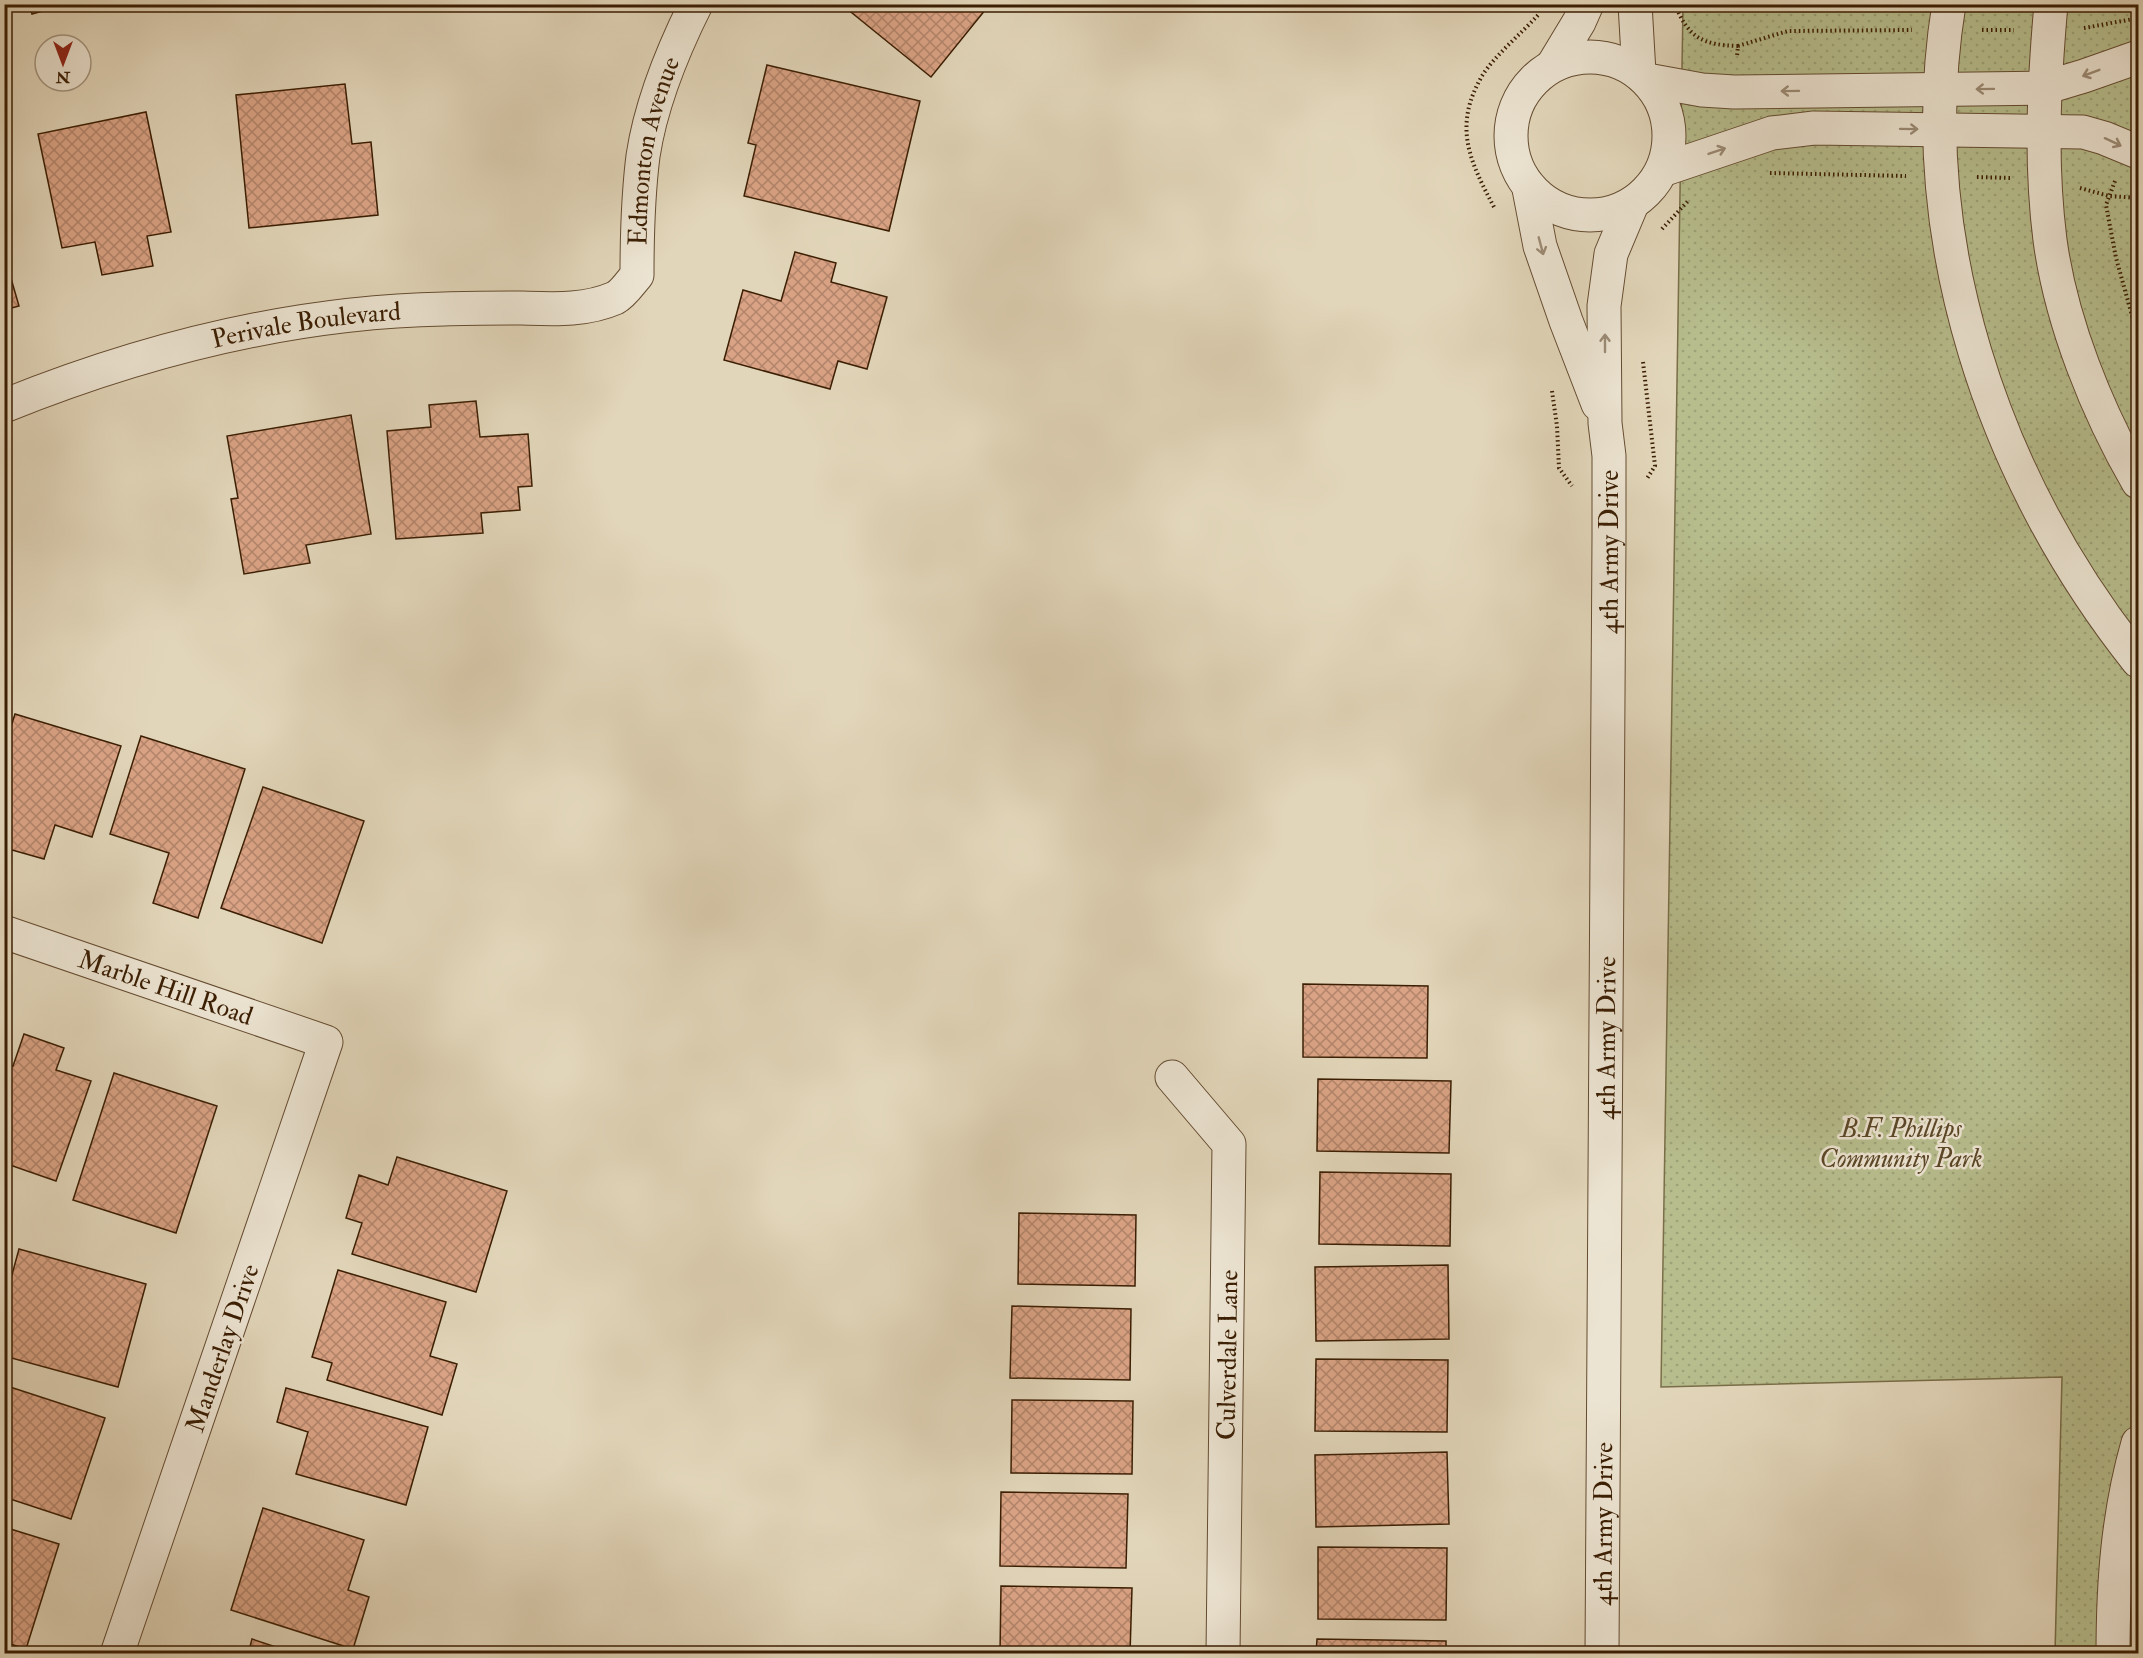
<svg xmlns="http://www.w3.org/2000/svg" width="2143" height="1658" viewBox="0 0 2143 1658" font-family="'IM FELL Double Pica',serif">
	<defs>
		<pattern id="park-dots" width="8" height="8" patternUnits="userSpaceOnUse" patternTransform="scale(1.5)"><rect width="8" height="8" fill="#b7bd8d"/><path d="M2 2h.1M6 6h.1" fill="none" stroke="#9ea278" stroke-width="1.8" stroke-linecap="round"/></pattern>
		<pattern id="building-cross-hatch" width="8" height="8" patternUnits="userSpaceOnUse" patternTransform="scale(1.5)"><rect width="8" height="8" fill="#daa385"/><path d="M0 0l8 8M0 8l8-8" fill="none" stroke="#b2846b"/></pattern>
	</defs>
	<rect width="100%" height="100%" fill="#e2d6ba"/>
	<filter id="stains"><feTurbulence type="fractalNoise" baseFrequency=".00333" numOctaves="4"/><feColorMatrix values="0 0 0 0 .2 0 0 0 0 .09 0 0 0 0 .02 0 0 0 .5 -.17"/></filter>
	<radialGradient id="worn" r=".72"><stop offset=".6" stop-color="#630" stop-opacity="0"/><stop offset="1" stop-color="#630" stop-opacity=".3"/></radialGradient>
	<path fill="url(#park-dots)" stroke="#796e48" stroke-width="1.5" d="M1683 5H2138V1653H2055L2062 1377 1661 1387Z"/>
	<path fill="url(#building-cross-hatch)" stroke="#3b1e03" stroke-width="1.5" d="M29 4H67L32 14Z
		M841 4H990L931 77Z
		M767 65 920 101 889 231 744 196 756 145 748 143Z
		M345 84 352 144 371 142 378 215 249 228 236 95Z
		M146 112 171 232 147 236 153 266 102 275 95 242 62 248 38 134Z
		M795 252 836 263 831 282 887 297 867 369 838 361 830 389 724 360 743 290 781 301Z
		M4 254 19 306 4 310Z
		M476 401 480 437 528 434 532 486 518 487 520 510 481 513 483 533 396 539 387 431 431 427 429 405Z
		M351 415 371 534 306 545 310 563 244 574 231 499 238 498 227 436Z
		M15 714 121 746 92 837 55 825 44 859 5 848 10 831 4 829V748Z
		M141 736 245 769 198 918 153 903 169 853 110 834Z
		M263 787 364 821 322 943 221 908Z
		M1303 984 1428 986 1427 1058 1303 1057Z
		M24 1034 64 1048 56 1070 91 1081 56 1181 4 1163V1063L13 1066Z
		M114 1073 217 1106 176 1233 73 1200Z
		M1318 1079 1451 1081 1449 1153 1317 1151Z
		M397 1157 507 1191 476 1292 352 1254 362 1223 346 1218 359 1175 388 1185Z
		M1320 1172 1451 1174 1450 1246 1319 1244Z
		M1019 1213 1136 1215 1135 1286 1018 1284Z
		M19 1249 146 1284 118 1387 4 1356V1304Z
		M1448 1265 1449 1339 1316 1341 1315 1267Z
		M338 1270 446 1302 430 1356 457 1364 442 1415 327 1380 332 1363 312 1357Z
		M1012 1306 1131 1309 1130 1380 1010 1378Z
		M1316 1359 1448 1360 1447 1432 1315 1431Z
		M4 1385 105 1418 71 1519 4 1497Z
		M286 1388 428 1427 406 1505 296 1474 308 1432 277 1422Z
		M1012 1400 1133 1401 1132 1474 1011 1473Z
		M1447 1452 1449 1524 1316 1527 1315 1455Z
		M1001 1492 1128 1494 1126 1568 1000 1566Z
		M263 1508 364 1540 348 1590 369 1597 353 1649 231 1610Z
		M4 1527 59 1544 26 1649 4 1642Z
		M1318 1547 1447 1548 1446 1620 1318 1619Z
		M1001 1586 1132 1588 1130 1654H1000Z
		M252 1639 297 1654H248Z
		M1317 1639 1446 1641V1654H1316Z"/>
	<g fill="none" stroke-linecap="round" stroke-linejoin="round">
		<defs>
			<g id="minor">
				<path d="M1635 4 1639 73"/>
				<path d="M1949 4C1911 238 1993 479 2138 661"/>
				<path d="M2051 4C2044 83 2040 162 2050 240 2061 322 2097 411 2138 482"/>
				<circle cx="1590" cy="136" r="79"/>
				<path d="M1553 65 1579 22 1587 4"/>
				<path d="M1647 80 1702 90 1734 92 2044 88 2084 76 2138 57"/>
				<path d="M1662 170 1772 133 1814 128 2083 132 2104 138 2138 152"/>
				<path d="M1529 189 1540 246 1566 321 1598 404"/>
				<path id="s1" d="M4 406C145 349 292 312 444 309 470 308 496 308 522 308 554 309 585 311 615 298 623 294 631 282 637 275 637 235 638 196 643 156 651 103 672 52 696 4"/>
				<path id="s2" d="M4 932 326 1042 117 1654"/>
				<path d="M1172 1077 1229 1144 1223 1654"/>
				<path id="s3" d="M1602 1654 1609 537V456L1605 423 1604 306 1611 254 1632 204"/>
				<path d="M2113 1654C2113 1581 2118 1513 2138 1443"/>
			</g>
		</defs>
		<use href="#minor" stroke="#654c31" stroke-width="35"/>
		<path stroke="#3b1e03" stroke-width="4" stroke-dasharray="1.5 3" stroke-linecap="butt" d="M1675 4C1688 38 1703 45 1738 46L1737 56
			M2084 28 2133 19
			M1982 30H2014
			M1738 46 1788 31 1912 30
			M1770 173 1906 176
			M1977 177 2011 178
			M2115 181 2106 205 2116 258 2138 337
			M2080 188 2109 196 2138 198
			M1494 207C1469 160 1453 126 1482 76 1495 55 1522 33 1539 14
			M1662 229 1688 201
			M1643 362 1655 466 1646 480
			M1552 391 1557 426 1559 468 1572 486"/>
		<use href="#minor" stroke="#ece4d2" stroke-width="33"/>
	</g>
	<defs><path id="oneway-shaft" d="M-6 0H5M1.5-3L5.5 0L1.5 3" fill="none" stroke-width="1.6" stroke-linecap="round" stroke-linejoin="round" transform="scale(1.5)"/></defs>
	<g stroke="#9c8b75">
		<use href="#oneway-shaft" transform="translate(2091 73) rotate(159)"/>
		<use href="#oneway-shaft" transform="translate(1985 89) rotate(179)"/>
		<use href="#oneway-shaft" transform="translate(1790 91) rotate(179)"/>
		<use href="#oneway-shaft" transform="translate(1909 129) rotate(1)"/>
		<use href="#oneway-shaft" transform="translate(2113 142) rotate(25)"/>
		<use href="#oneway-shaft" transform="translate(1717 151) rotate(-19)"/>
		<use href="#oneway-shaft" transform="translate(1541 246) rotate(75)"/>
		<use href="#oneway-shaft" transform="translate(1605 343) rotate(-90)"/>
	</g>
	<g text-anchor="middle" stroke-width="5" stroke-linejoin="round" paint-order="stroke">
		<g font-size="26" fill="#3b1e03" stroke="#ece4d2">
			<text dy="9" stroke="none"><textPath href="#s1" startOffset="783">Edmonton Avenue</textPath></text>
			<text dy="9" stroke="none"><textPath href="#s1" startOffset="314">Perivale Boulevard</textPath></text>
			<text dy="9" stroke="none"><textPath href="#s3" startOffset="1102">4th Army Drive</textPath></text>
			<text dy="9" stroke="none"><textPath href="#s2" startOffset="171">Marble Hill Road</textPath></text>
			<text dy="9" stroke="none"><textPath href="#s3" startOffset="616">4th Army Drive</textPath></text>
			<text transform="translate(222 1348) rotate(-71)" y="9">Manderlay Drive</text>
			<text transform="translate(1227 1355) rotate(-89)" y="9">Culverdale Lane</text>
			<text dy="9" stroke="none"><textPath href="#s3" startOffset="130">4th Army Drive</textPath></text>
		</g>
		<g font-size="26" font-style="italic" fill="#5a4626" stroke="#ece4d2">
			<text x="1901" y="1137">B.F. Phillips<tspan x="1901" dy="30">Community Park</tspan></text>
		</g>
	</g>
	<rect width="2143" height="1658" fill="none" stroke="#e2d6ba" stroke-width="24"/>
	<rect x="6" y="6" width="2131" height="1646" fill="none" stroke="#3b1e03" stroke-width="3"/>
	<rect x="12" y="12" width="2119" height="1634" fill="none" stroke="#3b1e03" stroke-width="1.5"/>
	<g transform="translate(63 63) rotate(180)"><circle r="28" fill="#ece4d2" stroke="#a5957f" stroke-width="1.5"/>
	<path d="M0-4.5L10 22L0 15L-10 22Z" fill="#8f2418"/>
	<text y="-9" font-size="16" font-weight="bold" text-anchor="middle" fill="#3b1e03">N</text>
	</g>
	<rect width="100%" height="100%" filter="url(#stains)"/>
	<rect width="100%" height="100%" fill="url(#worn)"/>
</svg>
